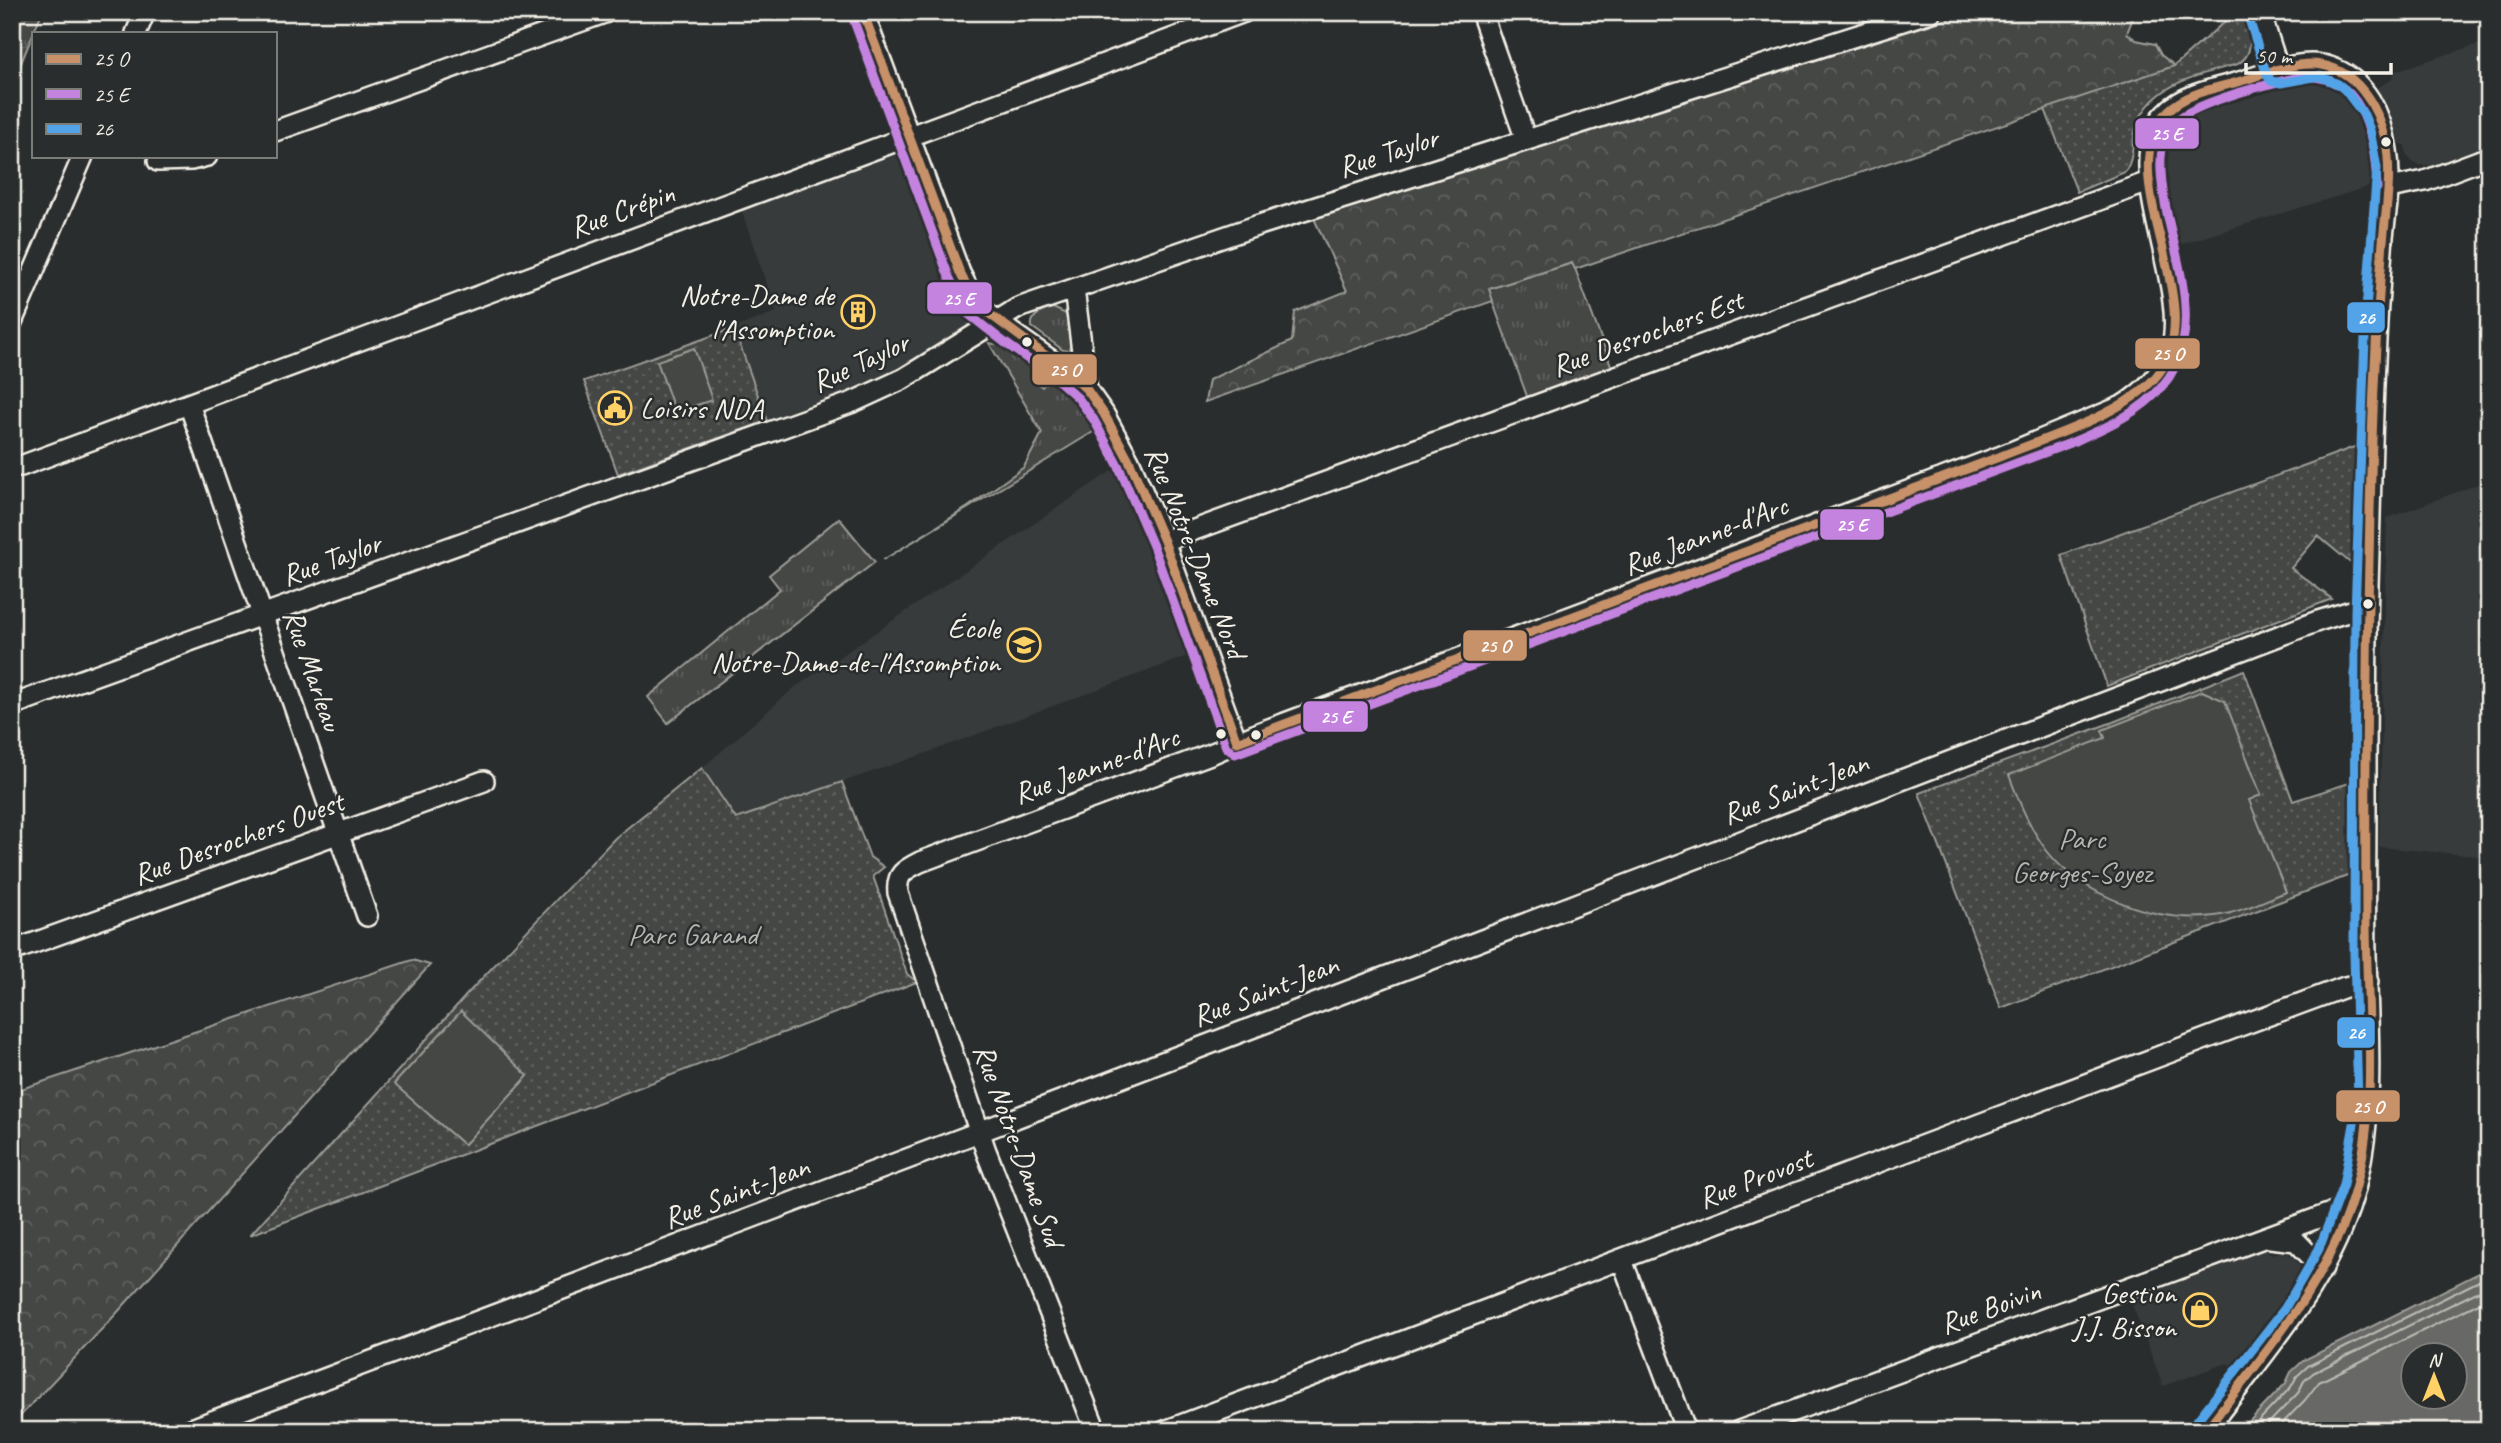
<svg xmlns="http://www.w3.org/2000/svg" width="2501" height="1443" viewBox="0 0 2501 1443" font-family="Caveat,sans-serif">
	<defs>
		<pattern id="grass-tufts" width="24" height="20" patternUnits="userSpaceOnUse" patternTransform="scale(1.75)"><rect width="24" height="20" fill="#444645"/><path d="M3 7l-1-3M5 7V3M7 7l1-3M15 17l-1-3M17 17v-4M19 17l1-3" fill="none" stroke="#606160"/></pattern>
		<pattern id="forest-crowns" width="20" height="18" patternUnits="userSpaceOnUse" patternTransform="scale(1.75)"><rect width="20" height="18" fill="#444645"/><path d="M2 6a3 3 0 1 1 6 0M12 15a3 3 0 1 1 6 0" fill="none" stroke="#606160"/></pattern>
		<pattern id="wetland-marsh" width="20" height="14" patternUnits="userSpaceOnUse" patternTransform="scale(1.75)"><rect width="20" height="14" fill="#444645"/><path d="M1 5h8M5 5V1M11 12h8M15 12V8" fill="none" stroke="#606160"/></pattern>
		<pattern id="park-dots" width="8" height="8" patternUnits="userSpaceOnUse" patternTransform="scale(1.75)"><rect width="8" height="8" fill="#444645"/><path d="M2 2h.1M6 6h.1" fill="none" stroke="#606160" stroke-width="1.8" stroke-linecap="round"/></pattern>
	</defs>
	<rect width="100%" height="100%" fill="#2a2d2e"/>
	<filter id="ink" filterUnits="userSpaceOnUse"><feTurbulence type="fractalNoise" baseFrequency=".0143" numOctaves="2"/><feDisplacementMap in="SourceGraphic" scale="14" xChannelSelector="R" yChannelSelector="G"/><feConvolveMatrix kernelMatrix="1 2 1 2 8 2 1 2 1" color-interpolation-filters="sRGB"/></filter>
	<g filter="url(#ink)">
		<path fill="#373a3a" d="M2479 44 2489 73V147L2437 166 2419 165 2413 162 2407 156 2405 145 2400 144 2388 107 2377 88 2391 80 2395 71Z
			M2305 82 2327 84 2347 98 2357 112 2371 155V186L2178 245 2166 167 2169 140 2175 130 2191 114Z
			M893 155 903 159 969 324 966 329 954 337 880 377 854 390 767 421 734 328 776 312 741 209Z
			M1120 465 1193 654 932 751 736 819 702 768 794 688Z
			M2489 480V857L2379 847 2387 518Z
			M2267 1249 2269 1254 2284 1252 2293 1256 2300 1265 2301 1274 2295 1290 2235 1368 2227 1363 2163 1386 2129 1296Z"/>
		<path fill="url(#grass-tufts)" stroke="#9c9c96" stroke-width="2" d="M1573 263 1612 368 1528 399 1488 289Z
			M1053 308 1066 314C1070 325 1072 340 1069 351L1063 350 1032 327C1030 315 1043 311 1053 308Z
			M989 343C1008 345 1023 353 1037 366L1033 380 1042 387 1052 376 1080 404 1098 429 883 560 968 507 1024 467 1042 433Z
			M839 518 875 562 668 723 648 697 780 589 769 575Z"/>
		<path fill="url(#forest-crowns)" stroke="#9c9c96" stroke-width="2" d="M1971 12H2148L2133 18 2127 33 2136 40 2155 44 2161 55 2175 66 1575 269 1572 263 1489 289 1493 301 1205 402 1209 380 1292 341 1295 312 1347 291 1313 216Z
			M412 960 430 965 115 1315 12 1425V1092Z"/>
		<path fill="url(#wetland-marsh)" stroke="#9c9c96" stroke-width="2" d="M12 12H42L12 85Z"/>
		<path fill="url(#park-dots)" stroke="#9c9c96" stroke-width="2" d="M2246 12 2253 36 2250 38C2250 51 2248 57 2238 64 2199 75 2155 82 2137 124 2131 140 2135 158 2125 172L2077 192 2045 109 2174 66 2230 17Z
			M734 328 767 421 618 474 584 381Z
			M2357 446 2354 566 2318 536 2291 568 2332 599 2107 686 2061 555Z
			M2244 670 2293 801 2349 783 2350 875 2001 1008 1919 793 2113 722Z
			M702 768 736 819 842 782 870 857 884 867 873 876 907 974 917 982 250 1235 470 991 615 838Z"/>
		<path fill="#444645" stroke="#9c9c96" stroke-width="2" d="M694 348 712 400 675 412 657 361Z
			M2202 691 2225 701 2261 795 2249 800 2286 892C2263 901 2239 913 2215 916 2159 924 2082 896 2047 851 2029 827 2019 802 2009 775L2105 738 2102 730Z
			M461 1011 528 1076 464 1145 394 1084Z"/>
		<path fill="#676866" stroke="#9f9f9a" stroke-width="2" fill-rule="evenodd" d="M2489 1268V1431H2240L2286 1383 2291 1372 2304 1360ZM2414 1356H2456V1398H2414Z"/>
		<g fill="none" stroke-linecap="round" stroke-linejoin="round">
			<path stroke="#bcbab4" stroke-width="2" d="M2249 1431 2291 1387 2297 1376 2308 1366 2489 1276
				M2261 1431 2298 1393 2304 1381 2313 1373 2489 1286
				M2275 1431 2305 1400 2319 1382 2489 1298"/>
			<defs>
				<path id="minor" d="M863 12 960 273 976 304 1011 332 1068 372 1087 390 1104 414 1129 460 1164 541 1237 742
					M1481 12 1526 140
					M2260 12 2279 71
					M136 33 145 12
					M275 131 607 12
					M158 161 191 160 207 156
					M2389 188 2425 181 2489 157
					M1074 289 1087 390
					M12 322 83 156
					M189 404 367 916
					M21 466 1244 12
					M1164 541 2143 184 2150 183
					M12 705 853 402 903 379 1018 308 1256 226 1931 12
					M12 951 484 781
					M2270 1238 2296 1241 2323 1269
					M1622 1260 1686 1431
					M186 1431 992 1127 2318 621 2351 611 2367 612
					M1096 1431 986 1151 898 893C896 874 904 870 920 862L1213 753 1261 732 1999 457 2122 406C2143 393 2164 373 2171 349 2191 286 2117 162 2166 113 2183 95 2212 89 2236 83 2264 75 2301 57 2330 67 2366 79 2382 116 2387 150 2392 180 2386 208 2383 237 2381 260 2380 282 2378 305 2372 398 2371 492 2368 586 2366 660 2366 734 2366 808 2366 857 2365 905 2366 954 2368 1034 2375 1106 2356 1185 2332 1281 2263 1353 2205 1431
					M1165 1431 2245 1024 2345 987 2368 982
					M1739 1431 2331 1213 2349 1209"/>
			</defs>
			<use href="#minor" stroke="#f4f1e8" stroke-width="24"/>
			<use href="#minor" stroke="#2a2d2e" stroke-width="19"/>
			<defs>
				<path id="bus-1" d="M863 12 960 273 976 304 1068 372 1087 390 1104 414 1129 460 1164 541 1237 742 1999 457C2047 437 2132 413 2161 370 2209 298 2108 174 2168 111 2185 94 2212 89 2234 83 2260 76 2287 63 2314 64 2356 67 2378 106 2386 142 2393 180 2384 218 2382 255 2377 317 2374 379 2372 441 2367 600 2365 759 2366 918 2366 1006 2379 1099 2356 1186 2331 1280 2263 1355 2205 1431"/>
				<path id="bus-2" d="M852 16 949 277 967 313 1004 342 1060 382 1078 398 1094 420 1118 465 1153 546 1226 747 1235 754 2068 444C2150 410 2199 379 2182 281 2176 244 2163 209 2161 171 2160 154 2163 134 2175 122 2195 102 2266 85 2294 78 2363 67 2375 136 2377 188"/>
				<path id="bus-3" d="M2195 1423 2285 1308 2319 1249 2343 1185 2358 1102 2354 954 2355 612 2366 310 2377 168 2370 130 2364 115 2345 90 2338 84 2319 76 2281 83 2271 81 2267 75 2248 16"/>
			</defs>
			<use href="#bus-1" stroke="#2a2d2e" stroke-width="14"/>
			<use href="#bus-2" stroke="#2a2d2e" stroke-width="14"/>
			<use href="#bus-3" stroke="#2a2d2e" stroke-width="14"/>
			<use href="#bus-1" stroke="#c7916a" stroke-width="9"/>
			<use href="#bus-2" stroke="#c483df" stroke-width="9"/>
			<use href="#bus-3" stroke="#53a3e8" stroke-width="9"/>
		</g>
	</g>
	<defs>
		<symbol id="building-ring" viewBox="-11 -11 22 22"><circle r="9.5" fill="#2a2d2e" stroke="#ffd166" stroke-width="1.5"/><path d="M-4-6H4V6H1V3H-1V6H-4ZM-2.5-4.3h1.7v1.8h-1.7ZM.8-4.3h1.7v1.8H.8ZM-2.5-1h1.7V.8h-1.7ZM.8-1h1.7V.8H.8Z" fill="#ffd166"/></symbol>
		<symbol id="civic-ring" viewBox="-11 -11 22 22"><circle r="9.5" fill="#2a2d2e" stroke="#ffd166" stroke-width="1.5"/><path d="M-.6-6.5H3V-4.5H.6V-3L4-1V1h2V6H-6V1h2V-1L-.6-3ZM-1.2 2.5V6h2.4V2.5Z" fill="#ffd166"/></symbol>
		<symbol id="school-ring" viewBox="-11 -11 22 22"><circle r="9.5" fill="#2a2d2e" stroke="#ffd166" stroke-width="1.5"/><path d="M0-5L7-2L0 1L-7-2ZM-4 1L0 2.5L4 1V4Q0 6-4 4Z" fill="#ffd166"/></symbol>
		<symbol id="shop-ring" viewBox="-11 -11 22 22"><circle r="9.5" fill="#2a2d2e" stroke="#ffd166" stroke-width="1.5"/><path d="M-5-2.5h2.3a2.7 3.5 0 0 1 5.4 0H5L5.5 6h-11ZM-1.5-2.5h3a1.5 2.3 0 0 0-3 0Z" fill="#ffd166"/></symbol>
	</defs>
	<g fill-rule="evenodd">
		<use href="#building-ring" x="839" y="293" width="38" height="38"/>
		<use href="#civic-ring" x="596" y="389" width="38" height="38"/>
		<use href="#school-ring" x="1005" y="626" width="38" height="38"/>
		<use href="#shop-ring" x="2181" y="1291" width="38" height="38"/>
	</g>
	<g fill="#f4f1e8" stroke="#2a2d2e" stroke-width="2.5">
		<circle cx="2386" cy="142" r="6"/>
		<circle cx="1027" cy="342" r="6"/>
		<circle cx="2368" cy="604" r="6"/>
		<circle cx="1221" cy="734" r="6"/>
		<circle cx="1256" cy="735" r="6"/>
	</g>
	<g text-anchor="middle" stroke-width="5" stroke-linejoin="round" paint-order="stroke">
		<g font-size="30" fill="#f4f1e8" stroke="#2a2d2e">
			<text transform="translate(1388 152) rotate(-18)" y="10">Rue Taylor</text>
			<text transform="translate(622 210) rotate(-20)" y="10">Rue Crépin</text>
			<text transform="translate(1647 333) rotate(-20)" y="10">Rue Desrochers Est</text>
			<text transform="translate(860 362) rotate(-25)" y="10">Rue Taylor</text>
			<text transform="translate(1705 535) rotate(-21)" y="10">Rue Jeanne-d'Arc</text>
			<text transform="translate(1196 552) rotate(68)" y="10">Rue Notre-Dame Nord</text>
			<text transform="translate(331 559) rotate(-20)" y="10">Rue Taylor</text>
			<text transform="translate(313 670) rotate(71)" y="10">Rue Marleau</text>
			<text transform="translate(1096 765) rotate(-20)" y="10">Rue Jeanne-d'Arc</text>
			<text transform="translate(1795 788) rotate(-21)" y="10">Rue Saint-Jean</text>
			<text transform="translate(238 838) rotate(-20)" y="10">Rue Desrochers Ouest</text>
			<text transform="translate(1265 990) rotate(-21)" y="10">Rue Saint-Jean</text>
			<text transform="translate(1019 1145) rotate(70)" y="10">Rue Notre-Dame Sud</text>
			<text transform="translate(1755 1178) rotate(-21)" y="10">Rue Provost</text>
			<text transform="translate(736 1192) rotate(-21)" y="10">Rue Saint-Jean</text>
			<text transform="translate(1990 1307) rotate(-20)" y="10">Rue Boivin</text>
		</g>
		<g font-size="30" fill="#f4f1e8" stroke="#2a2d2e" text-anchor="end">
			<text x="834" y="305">Notre-Dame de<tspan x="834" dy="34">l'Assomption</tspan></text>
			<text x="640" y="418" text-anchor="start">Loisirs NDA</text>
			<text x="1000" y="638">École<tspan x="1000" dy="34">Notre-Dame-de-l'Assomption</tspan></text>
			<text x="2176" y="1303">Gestion<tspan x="2176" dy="34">J.J. Bisson</tspan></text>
		</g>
		<g font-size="30" fill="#b6b5af" stroke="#2a2d2e">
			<text x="2082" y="848">Parc<tspan x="2082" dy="34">Georges-Soyez</tspan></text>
			<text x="693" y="944">Parc Garand</text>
		</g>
	</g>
	<g stroke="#2a2d2e" stroke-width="2.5">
		<rect x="2134" y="117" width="66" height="33" rx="7" fill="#c483df"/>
		<rect x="926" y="281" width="67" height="34" rx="7" fill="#c483df"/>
		<rect x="2346" y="301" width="40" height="33" rx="7" fill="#53a3e8"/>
		<rect x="2134" y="337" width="67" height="33" rx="7" fill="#c7916a"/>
		<rect x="1031" y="353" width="67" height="33" rx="7" fill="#c7916a"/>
		<rect x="1819" y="508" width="66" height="33" rx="7" fill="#c483df"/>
		<rect x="1462" y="629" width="66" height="33" rx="7" fill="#c7916a"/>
		<rect x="1302" y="700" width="67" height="33" rx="7" fill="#c483df"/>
		<rect x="2336" y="1016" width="40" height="33" rx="7" fill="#53a3e8"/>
		<rect x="2335" y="1089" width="66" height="34" rx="7" fill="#c7916a"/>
	</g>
	<g font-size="19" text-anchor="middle" font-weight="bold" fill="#fff">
		<text x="2167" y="140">25 E</text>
		<text x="959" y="305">25 E</text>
		<text x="2366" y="324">26</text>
		<text x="2168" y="360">25 O</text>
		<text x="1065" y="376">25 O</text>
		<text x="1852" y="531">25 E</text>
		<text x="1495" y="652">25 O</text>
		<text x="1336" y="723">25 E</text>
		<text x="2356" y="1039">26</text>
		<text x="2368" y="1113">25 O</text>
	</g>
	<rect width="2501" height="1443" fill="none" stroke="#2a2d2e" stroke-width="42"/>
	<rect x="21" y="21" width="2459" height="1401" fill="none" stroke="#f4f1e8" stroke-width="2.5" filter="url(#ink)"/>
	<rect x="32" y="32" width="245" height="126" fill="#2a2d2e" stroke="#7b7b78" stroke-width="2"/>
	<rect x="46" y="54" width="35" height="10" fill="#c7916a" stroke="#7b7b78" stroke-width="2"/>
	<text x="94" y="66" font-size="21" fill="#f4f1e8">25 O</text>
	<rect x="46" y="89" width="35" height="10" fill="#c483df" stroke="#7b7b78" stroke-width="2"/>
	<text x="94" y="102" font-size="21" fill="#f4f1e8">25 E</text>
	<rect x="46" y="124" width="35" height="10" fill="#53a3e8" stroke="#7b7b78" stroke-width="2"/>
	<text x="94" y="136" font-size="21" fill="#f4f1e8">26</text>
	<g transform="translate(2434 1376)"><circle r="33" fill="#2a2d2e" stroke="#7b7b78" stroke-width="2"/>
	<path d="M0-5L12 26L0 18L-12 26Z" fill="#ffd166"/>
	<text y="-10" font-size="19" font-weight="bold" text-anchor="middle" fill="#f4f1e8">N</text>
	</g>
	<path d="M2246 63v10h145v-10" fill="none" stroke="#f4f1e8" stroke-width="3.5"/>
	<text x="2256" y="63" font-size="21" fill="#f4f1e8" stroke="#2a2d2e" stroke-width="5" paint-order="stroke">50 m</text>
</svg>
